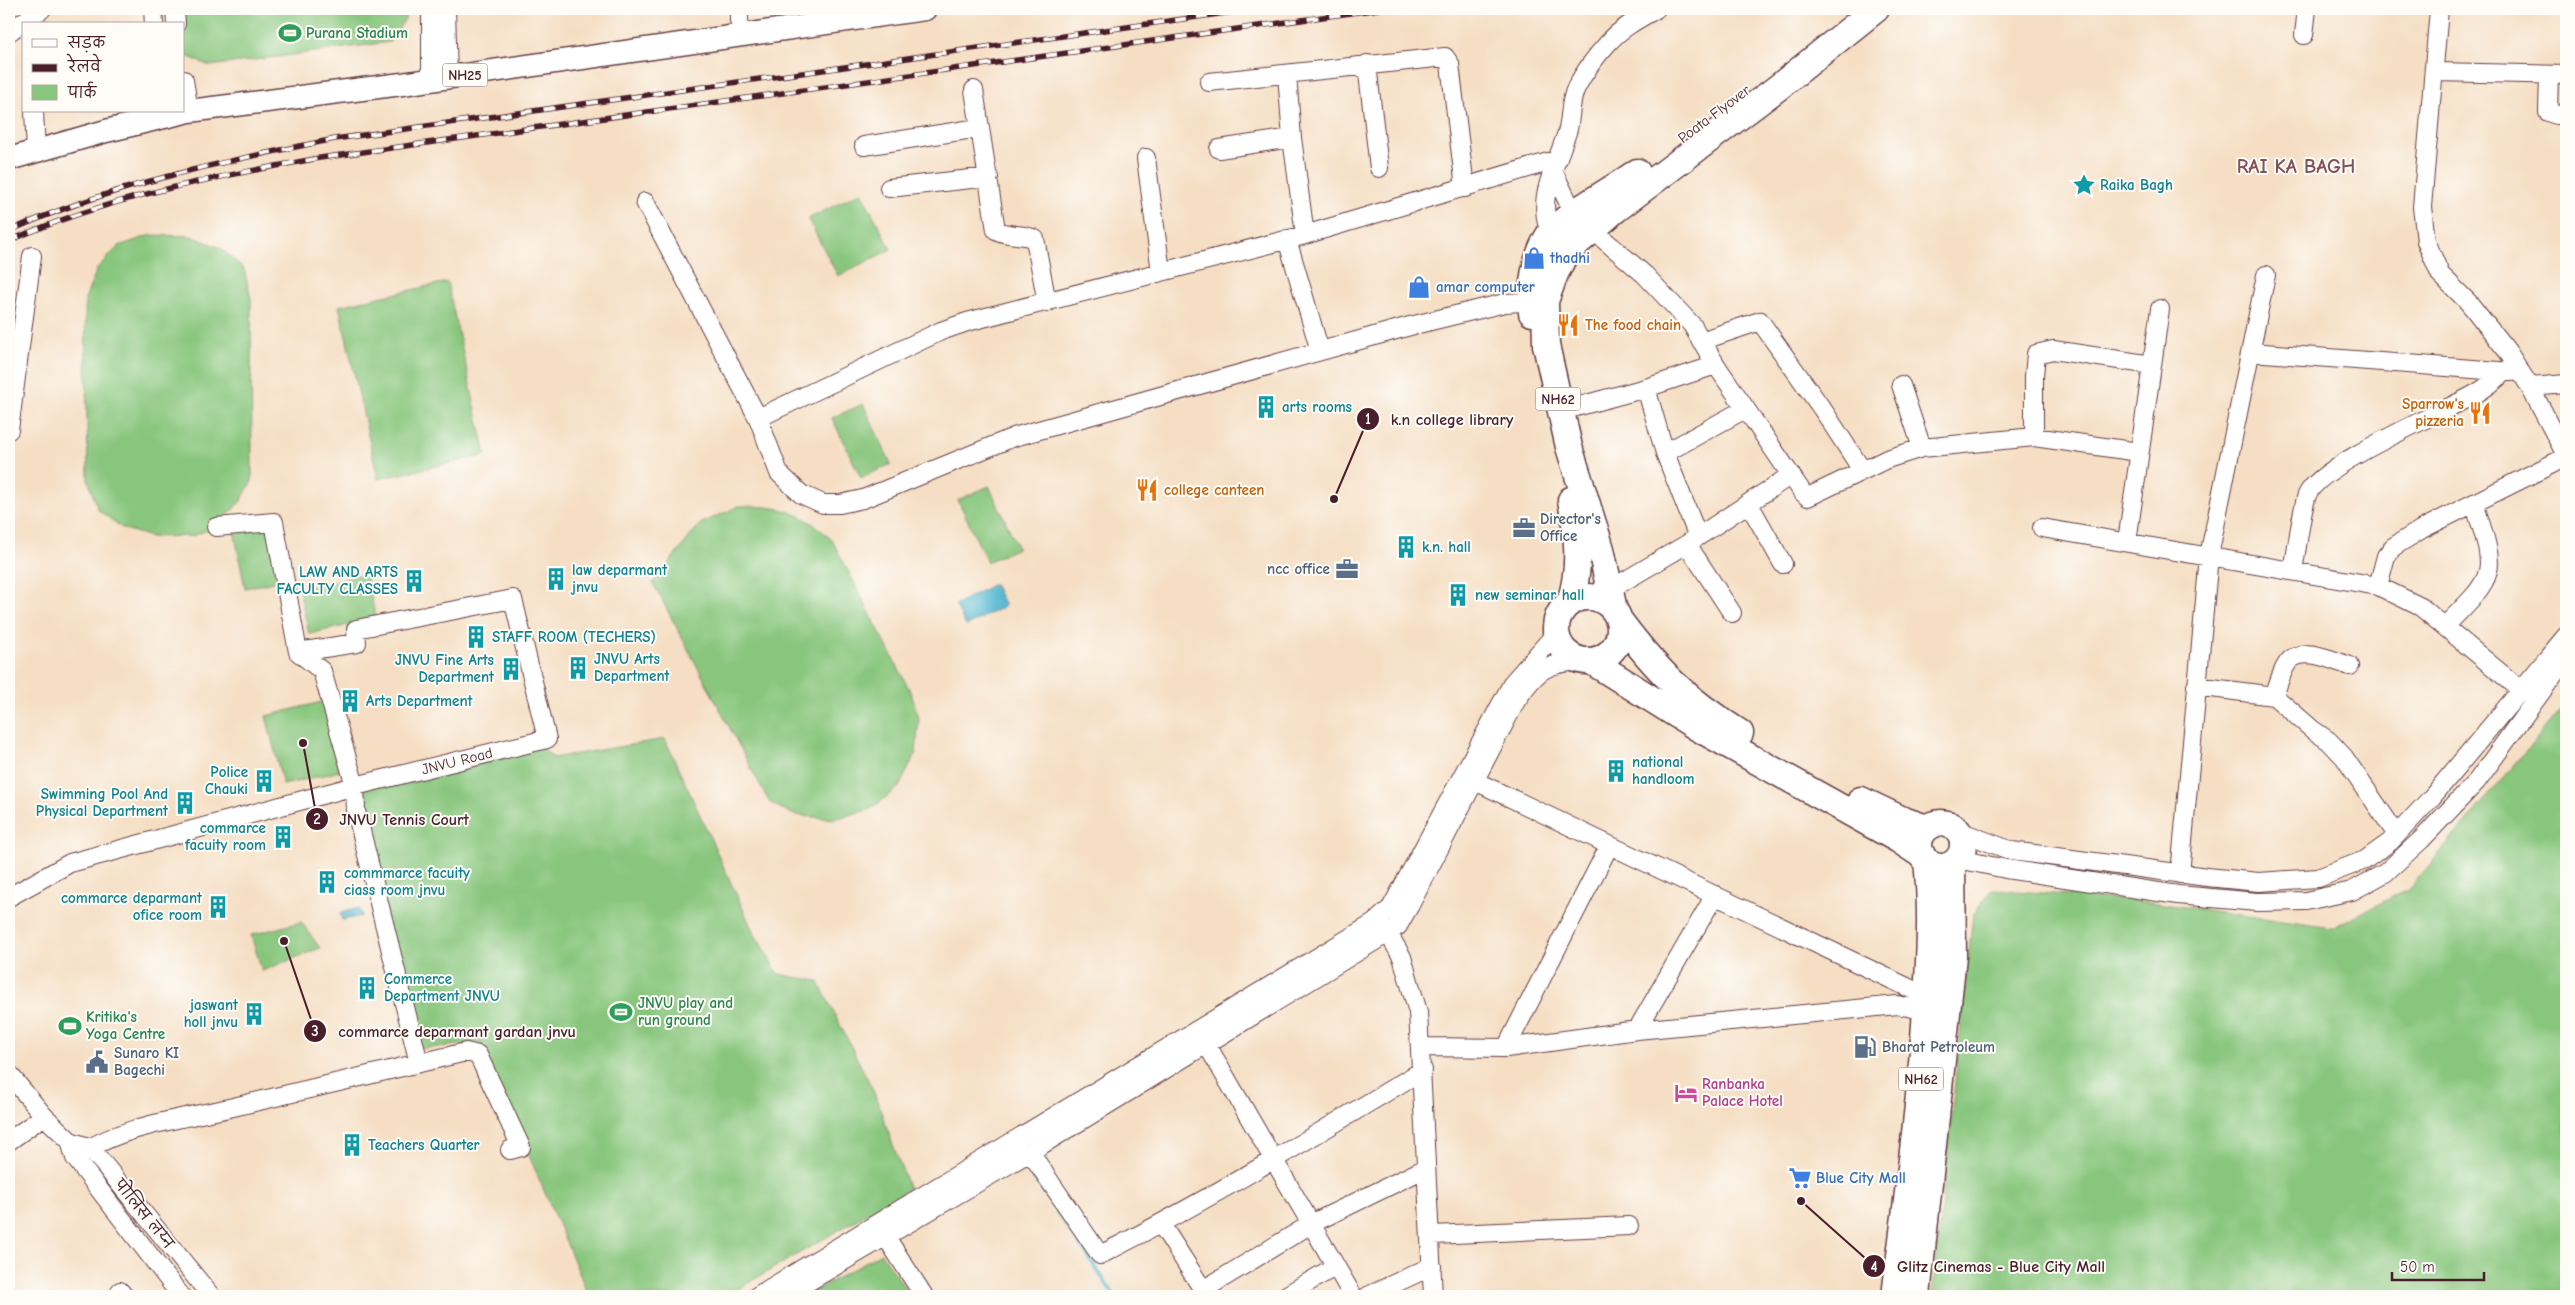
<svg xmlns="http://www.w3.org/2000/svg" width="2575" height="1305" viewBox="0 0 2575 1305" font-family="'Comic Neue','Playpen Sans Deva',sans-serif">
	<rect width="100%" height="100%" fill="#fdfcf7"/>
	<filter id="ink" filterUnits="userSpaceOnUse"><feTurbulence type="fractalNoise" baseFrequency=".02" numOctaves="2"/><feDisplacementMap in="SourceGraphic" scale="10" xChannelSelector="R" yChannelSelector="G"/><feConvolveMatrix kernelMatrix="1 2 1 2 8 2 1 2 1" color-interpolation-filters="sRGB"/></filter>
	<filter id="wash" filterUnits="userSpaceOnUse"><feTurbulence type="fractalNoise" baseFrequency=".0096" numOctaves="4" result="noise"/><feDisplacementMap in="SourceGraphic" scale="20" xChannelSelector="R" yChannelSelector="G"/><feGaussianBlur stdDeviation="1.12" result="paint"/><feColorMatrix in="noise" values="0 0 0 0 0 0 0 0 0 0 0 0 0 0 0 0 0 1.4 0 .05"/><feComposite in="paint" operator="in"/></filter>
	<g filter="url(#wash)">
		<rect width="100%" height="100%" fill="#f5dec3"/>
		<path fill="#88c67d" stroke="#697254" d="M181 9H405V19L390 42 210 66 184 55V24Z
			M861 192 891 249 838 276 808 219Z
			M151 235 191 236 221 248 244 269 251 299 252 481 241 501 216 527 192 536 151 537 122 528 98 510 88 480 85 299 98 267 119 246Z
			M447 282 486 455 378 479 339 306Z
			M863 404 891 464 861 478 832 418Z
			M989 486 1018 548 987 562 958 500Z
			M739 506C780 506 801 510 832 540L911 693 919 718 916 753 899 787 871 809 834 819 794 815 769 802 653 583 700 524Z
			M268 525 279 581 245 588 234 531Z
			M366 574 376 619 309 634 299 589Z
			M325 701 340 771 283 785 266 716Z
			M2566 704V1296H1932L1973 915 1993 889 2150 902 2332 928 2410 888Z
			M665 739 753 931 778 974 818 981 873 1090 909 1189 726 1296H589L481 1043 416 1049 355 791 536 742 553 758Z
			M301 922 320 948 262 971 251 935Z
			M881 1253 911 1296H805Z"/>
		<path fill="#50b5cf" stroke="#4d6a7d" d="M994 584 1005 606 966 626 955 605Z
			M359 908 362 916 342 920 340 913Z"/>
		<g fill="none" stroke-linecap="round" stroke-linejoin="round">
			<path stroke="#50b5cf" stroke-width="4" d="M1026 1166 1115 1296"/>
		</g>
	</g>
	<g filter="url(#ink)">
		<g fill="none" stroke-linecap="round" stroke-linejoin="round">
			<defs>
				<path id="minor" d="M153 9 154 24
					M175 9 176 24
					M431 9V79
					M446 9 448 77
					M739 9V21
					M2439 9 2422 207 2426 241 2440 274 2469 303 2508 352 2530 387 2566 455
					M9 32 42 9
					M2304 35 2307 9
					M1367 64 1379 168
					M2435 72 2566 75
					M1287 74 1292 138 1305 235
					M2549 75 2548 112 2556 115 2566 114
					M184 80 189 111
					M1209 82 1445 57 1450 64 1465 188
					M974 90 996 230C1008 237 1022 233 1035 239L1047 303
					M34 111 36 151
					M864 146 979 128
					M1219 149 1292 138
					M1146 158 1161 272
					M1553 171 1574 214 1645 275 1692 325 1716 365 1803 493 1808 497 1887 459 1922 448 2034 437 2139 452
					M889 188 989 177
					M645 202 758 418 779 473 801 494 823 504H840L863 499 1014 437 1410 326 1505 303 1542 301
					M1287 239 1320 351
					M1554 242C1532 199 1556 170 1568 129 1571 116 1570 100 1576 88 1584 72 1597 55 1609 42 1621 28 1640 18 1656 9
					M1701 341 1760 321 1825 413 1862 470
					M2251 352 2512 372
					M1901 385 1922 448
					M2530 387 2566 384
					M1646 388 1665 453 1698 537
					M1561 411 1646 388 1716 365
					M758 418 941 331 967 322 1305 235 1558 159
					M9 430 32 256
					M2034 437V376L2036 354 2053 350 2152 365
					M1665 453 1745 409
					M1749 504 1783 564
					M216 527 274 522 298 652 322 671 355 786 356 811 419 1063
					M2042 528 2378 586 2421 607 2521 690
					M2127 542 2160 309
					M1687 544 1732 613
					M2293 570C2297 551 2301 512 2307 495 2320 464 2444 412 2477 393 2487 387 2496 380 2504 372
					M2378 586 2386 556 2393 547 2422 529 2566 457
					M1611 589 1687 544 1791 475
					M2445 626C2498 573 2497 574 2474 503
					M2196 686 2274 696 2313 730 2329 741 2344 757 2397 835
					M2274 696C2278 686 2282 668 2290 660 2305 646 2333 661 2350 666
					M1475 781 1928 997
					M1959 831 2012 851 2207 877 2259 882 2318 878 2365 860 2390 842 2432 797 2566 636
					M1958 859 2006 869 2178 895 2257 902 2306 901 2352 891 2385 873 2421 840 2477 781 2566 658
					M2180 874 2209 556 2266 275
					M9 897 70 863 355 786 547 739 513 599 356 629 357 643 298 652
					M1388 933 1402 957 1418 1012 1433 1296
					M1637 1030 1715 895
					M1207 1045 1353 1296
					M1422 1047 1506 1048 1637 1030 1898 1005 1927 1011
					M1506 1048 1609 846
					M9 1074 44 1116 70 1141 89 1147 102 1162 211 1296
					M9 1141 44 1116
					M72 1148 75 1158 181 1296
					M1030 1152 1100 1255C1211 1199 1317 1134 1423 1070
					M75 1158C115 1127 180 1119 229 1108 308 1089 387 1070 466 1052L478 1055 521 1147 510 1150
					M1161 1224 1207 1296
					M1432 1235 1629 1226
					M886 1237 924 1296
					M1203 1290 1311 1224 1426 1168
					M120 1291 124 1296
					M757 1296 1374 923 1391 908 1513 682 1556 633
					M784 1296 1030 1152 1388 933 1398 926 1410 905 1516 701C1537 670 1545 663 1582 661
					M1285 1296 1336 1266
					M1368 1296 1432 1266"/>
				<path id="major" d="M9 159 106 131 189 111 402 84 925 9"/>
				<path id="highway" d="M1532 313C1530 287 1535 257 1549 235 1562 216 1616 188 1637 172
					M1556 629a32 32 0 1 1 64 0a32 32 0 1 1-64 0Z
					M1570 603C1581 568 1578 536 1571 500
					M1614 610 1601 549 1569 447 1546 345 1545 301 1555 274 1564 256 1576 244 1615 210 1776 89 1876 9
					M1619 620C1658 672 1684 698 1740 733
					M1591 661 1698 728 1899 840 1922 855
					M1861 800 1903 820 1927 828
					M1919 845a22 22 0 1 1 44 0a22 22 0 1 1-44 0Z
					M1895 1296C1906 1206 1919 1115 1925 1024 1929 970 1933 916 1927 861
					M1917 1296 1953 956 1952 864"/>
			</defs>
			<use href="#minor" stroke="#643c42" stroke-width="20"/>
			<use href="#major" stroke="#643c42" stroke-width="25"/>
			<use href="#highway" stroke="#643c42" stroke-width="29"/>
			<use href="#minor" stroke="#fff" stroke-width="18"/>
			<use href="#major" stroke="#fff" stroke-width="22"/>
			<use href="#highway" stroke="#fff" stroke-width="26"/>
			<defs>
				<path id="rail" d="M9 231C112 185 224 161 335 139L1254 9
					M9 241C108 197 214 177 320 158L1379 9"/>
			</defs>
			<use href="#rail" stroke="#4a1f2b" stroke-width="5.5"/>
			<use href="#rail" stroke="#fdfcf7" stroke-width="4" stroke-dasharray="11" stroke-linecap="butt"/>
		</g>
	</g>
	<defs>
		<symbol id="stadium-bare" viewBox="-9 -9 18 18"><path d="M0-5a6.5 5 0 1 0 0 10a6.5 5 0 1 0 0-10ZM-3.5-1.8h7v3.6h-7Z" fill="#2e9e5b" stroke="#fdfcf7" stroke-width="2.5" paint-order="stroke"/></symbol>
		<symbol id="sight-bare" viewBox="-9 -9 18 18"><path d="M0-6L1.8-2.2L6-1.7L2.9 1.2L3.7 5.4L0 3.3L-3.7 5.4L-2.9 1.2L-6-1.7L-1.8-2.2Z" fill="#0f9aa8" stroke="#fdfcf7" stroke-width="2.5" paint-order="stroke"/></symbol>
		<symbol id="shop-bare" viewBox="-9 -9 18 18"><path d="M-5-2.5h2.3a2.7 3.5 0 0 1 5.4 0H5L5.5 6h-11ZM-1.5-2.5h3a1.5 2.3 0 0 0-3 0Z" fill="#3f7fe0" stroke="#fdfcf7" stroke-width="2.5" paint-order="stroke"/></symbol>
		<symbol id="restaurant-bare" viewBox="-9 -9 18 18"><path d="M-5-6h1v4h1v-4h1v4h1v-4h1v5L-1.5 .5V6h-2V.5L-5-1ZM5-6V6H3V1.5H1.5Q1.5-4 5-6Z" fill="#e8710a" stroke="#fdfcf7" stroke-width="2.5" paint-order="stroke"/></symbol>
		<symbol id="building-bare" viewBox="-9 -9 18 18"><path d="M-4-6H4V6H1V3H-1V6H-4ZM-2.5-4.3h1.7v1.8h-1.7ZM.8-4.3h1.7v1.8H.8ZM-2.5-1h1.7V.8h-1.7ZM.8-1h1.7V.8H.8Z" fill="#0f9aa8" stroke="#fdfcf7" stroke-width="2.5" paint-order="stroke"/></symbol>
		<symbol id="office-bare" viewBox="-9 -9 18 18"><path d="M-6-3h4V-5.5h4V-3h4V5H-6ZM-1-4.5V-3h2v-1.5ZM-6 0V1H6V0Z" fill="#5c6f8a" stroke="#fdfcf7" stroke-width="2.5" paint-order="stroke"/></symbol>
		<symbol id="fuel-bare" viewBox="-9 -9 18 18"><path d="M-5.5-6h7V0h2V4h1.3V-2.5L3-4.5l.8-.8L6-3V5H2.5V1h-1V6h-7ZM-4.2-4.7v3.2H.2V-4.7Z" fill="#5c6f8a" stroke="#fdfcf7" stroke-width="2.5" paint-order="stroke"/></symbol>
		<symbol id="civic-bare" viewBox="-9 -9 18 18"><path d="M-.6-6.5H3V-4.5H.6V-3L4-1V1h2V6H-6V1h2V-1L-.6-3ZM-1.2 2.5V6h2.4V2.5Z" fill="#5c6f8a" stroke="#fdfcf7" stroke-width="2.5" paint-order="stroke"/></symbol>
		<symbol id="hotel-bare" viewBox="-9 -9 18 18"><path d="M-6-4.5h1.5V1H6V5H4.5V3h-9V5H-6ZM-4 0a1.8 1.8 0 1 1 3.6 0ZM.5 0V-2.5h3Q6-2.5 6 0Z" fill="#d1479c" stroke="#fdfcf7" stroke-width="2.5" paint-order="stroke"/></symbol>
		<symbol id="supermarket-bare" viewBox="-9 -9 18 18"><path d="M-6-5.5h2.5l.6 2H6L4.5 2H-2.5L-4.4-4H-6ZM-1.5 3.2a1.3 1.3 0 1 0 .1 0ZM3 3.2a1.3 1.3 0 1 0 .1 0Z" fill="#3f7fe0" stroke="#fdfcf7" stroke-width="2.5" paint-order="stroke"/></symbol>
	</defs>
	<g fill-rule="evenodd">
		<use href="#stadium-bare" x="274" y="17" width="32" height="32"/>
		<use href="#sight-bare" x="2068" y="169" width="32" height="32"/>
		<use href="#shop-bare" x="1518" y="242" width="32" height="32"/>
		<use href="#shop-bare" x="1403" y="271" width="32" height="32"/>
		<use href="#restaurant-bare" x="1552" y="309" width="32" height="32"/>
		<use href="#building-bare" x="1250" y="391" width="32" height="32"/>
		<use href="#restaurant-bare" x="2464" y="397" width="32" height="32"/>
		<use href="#restaurant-bare" x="1131" y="474" width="32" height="32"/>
		<use href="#office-bare" x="1508" y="512" width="32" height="32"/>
		<use href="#building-bare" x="1390" y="531" width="32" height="32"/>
		<use href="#office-bare" x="1331" y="553" width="32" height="32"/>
		<use href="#building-bare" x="540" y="563" width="32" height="32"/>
		<use href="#building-bare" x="398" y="565" width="32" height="32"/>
		<use href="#building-bare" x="1442" y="579" width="32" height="32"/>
		<use href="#building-bare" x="460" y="621" width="32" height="32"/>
		<use href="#building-bare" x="562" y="652" width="32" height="32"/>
		<use href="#building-bare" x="495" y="653" width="32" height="32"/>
		<use href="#building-bare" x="334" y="685" width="32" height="32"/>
		<use href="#building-bare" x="1600" y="755" width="32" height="32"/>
		<use href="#building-bare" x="248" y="765" width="32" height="32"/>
		<use href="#building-bare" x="169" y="787" width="32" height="32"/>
		<use href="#building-bare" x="267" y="821" width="32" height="32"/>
		<use href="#building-bare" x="311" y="866" width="32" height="32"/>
		<use href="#building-bare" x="202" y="891" width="32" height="32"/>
		<use href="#building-bare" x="351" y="972" width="32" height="32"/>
		<use href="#stadium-bare" x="605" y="996" width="32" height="32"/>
		<use href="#building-bare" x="238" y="998" width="32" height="32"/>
		<use href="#stadium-bare" x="54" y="1010" width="32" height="32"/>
		<use href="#fuel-bare" x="1849" y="1031" width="32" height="32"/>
		<use href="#civic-bare" x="81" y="1046" width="32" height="32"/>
		<use href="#hotel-bare" x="1670" y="1077" width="32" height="32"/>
		<use href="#building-bare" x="336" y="1129" width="32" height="32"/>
		<use href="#supermarket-bare" x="1784" y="1162" width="32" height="32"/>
	</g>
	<g text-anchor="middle" stroke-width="4" stroke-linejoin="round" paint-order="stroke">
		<g fill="#fdfcf7" stroke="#806168" stroke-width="1">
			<rect x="442.5" y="63.5" width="45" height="23" rx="4"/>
			<rect x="1535.5" y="387.5" width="45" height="23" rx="4"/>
			<rect x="1898.5" y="1067.5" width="45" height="23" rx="4"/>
		</g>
		<g font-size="14" font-weight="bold" fill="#4a1f2b">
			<text x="465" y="80">NH25</text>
			<text x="1558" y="404">NH62</text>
			<text x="1921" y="1084">NH62</text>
		</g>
		<g font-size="15" font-weight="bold" fill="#27864d" stroke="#fdfcf7" text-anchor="start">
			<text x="306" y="38">Purana Stadium</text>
			<text x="638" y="1008">JNVU play and<tspan x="638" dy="17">run ground</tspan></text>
			<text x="86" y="1022">Kritika's<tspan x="86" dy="17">Yoga Centre</tspan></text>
		</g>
		<g font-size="15" fill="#4a1f2b" stroke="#fdfcf7">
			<text transform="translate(1714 114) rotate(-37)" y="5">Poata Flyover</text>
			<text transform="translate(457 761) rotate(-14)" y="5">JNVU Road</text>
			<text transform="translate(144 1214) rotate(51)" y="5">पोलिस लय्न</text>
		</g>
		<g font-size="15" font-weight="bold" fill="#0d838f" stroke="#fdfcf7" text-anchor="start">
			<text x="2100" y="190">Raika Bagh</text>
			<text x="1282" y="412">arts rooms</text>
			<text x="1422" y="552">k.n. hall</text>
			<text x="572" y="575">law deparmant<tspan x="572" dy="17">jnvu</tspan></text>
			<text x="398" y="577" text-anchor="end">LAW AND ARTS<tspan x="398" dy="17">FACULTY CLASSES</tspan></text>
			<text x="1475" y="600">new seminar hall</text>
			<text x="492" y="642">STAFF ROOM (TECHERS)</text>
			<text x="594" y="664">JNVU Arts<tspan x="594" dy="17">Department</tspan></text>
			<text x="494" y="665" text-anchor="end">JNVU Fine Arts<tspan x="494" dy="17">Department</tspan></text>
			<text x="366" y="706">Arts Department</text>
			<text x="1632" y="767">national<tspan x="1632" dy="17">handloom</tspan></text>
			<text x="248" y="777" text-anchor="end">Police<tspan x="248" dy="17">Chauki</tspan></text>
			<text x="168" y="799" text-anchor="end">Swimming Pool And<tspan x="168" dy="17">Physical Department</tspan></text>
			<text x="266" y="833" text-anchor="end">commarce<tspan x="266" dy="17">facuity room</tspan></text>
			<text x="344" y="878">commmarce facuity<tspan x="344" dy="17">ciass room jnvu</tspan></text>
			<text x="202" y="903" text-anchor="end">commarce deparmant<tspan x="202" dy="17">ofice room</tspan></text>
			<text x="384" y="984">Commerce<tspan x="384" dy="17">Department JNVU</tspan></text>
			<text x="238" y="1010" text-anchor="end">jaswant<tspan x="238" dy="17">holl jnvu</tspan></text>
			<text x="368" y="1150">Teachers Quarter</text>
		</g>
		<g font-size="15" font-weight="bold" fill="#366cbe" stroke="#fdfcf7" text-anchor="start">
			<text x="1550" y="263">thadhi</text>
			<text x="1436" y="292">amar computer</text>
			<text x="1816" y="1183">Blue City Mall</text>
		</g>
		<g font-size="15" font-weight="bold" fill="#c56008" stroke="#fdfcf7" text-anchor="start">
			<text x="1585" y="330">The food chain</text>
			<text x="2464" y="409" text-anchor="end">Sparrow's<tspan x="2464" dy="17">pizzeria</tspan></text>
			<text x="1164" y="495">college canteen</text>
		</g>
		<g font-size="15" font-weight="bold" fill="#4e5e75" stroke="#fdfcf7" text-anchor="start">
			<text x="1540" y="524">Director's<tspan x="1540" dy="17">Office</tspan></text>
			<text x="1330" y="574" text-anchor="end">ncc office</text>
			<text x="1882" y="1052">Bharat Petroleum</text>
			<text x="114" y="1058">Sunaro KI<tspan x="114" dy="17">Bagechi</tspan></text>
		</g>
		<g font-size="15" font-weight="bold" fill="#b23c85" stroke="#fdfcf7" text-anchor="start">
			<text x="1702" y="1089">Ranbanka<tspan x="1702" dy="17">Palace Hotel</tspan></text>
		</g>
		<g font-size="20" font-weight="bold" fill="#815257" stroke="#fdfcf7">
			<text x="2296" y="173">RAI KA BAGH</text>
		</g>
	</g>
	<path fill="none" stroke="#4a1f2b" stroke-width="2" d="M1334 499L1368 419M303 743L317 819M284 941L315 1031M1801 1201L1874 1266"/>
	<g fill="#4a1f2b" stroke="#fdfcf7" stroke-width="2">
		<circle cx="1334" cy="499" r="5"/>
		<circle cx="303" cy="743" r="5"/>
		<circle cx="284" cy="941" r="5"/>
		<circle cx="1801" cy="1201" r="5"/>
		<circle cx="1368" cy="419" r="12"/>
		<circle cx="317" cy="819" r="12"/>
		<circle cx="315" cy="1031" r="12"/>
		<circle cx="1874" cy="1266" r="12"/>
	</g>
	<g font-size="15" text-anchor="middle" font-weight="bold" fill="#fff">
		<text x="1368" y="424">1</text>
		<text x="317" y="824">2</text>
		<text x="315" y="1036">3</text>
		<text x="1874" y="1272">4</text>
	</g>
	<g font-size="16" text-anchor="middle" font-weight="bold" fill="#4a1f2b" stroke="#fdfcf7" stroke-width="4" stroke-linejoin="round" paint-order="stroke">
		<text x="1452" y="425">k.n college library</text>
		<text x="404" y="825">JNVU Tennis Court</text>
		<text x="457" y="1037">commarce deparmant gardan jnvu</text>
		<text x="2001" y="1272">Glitz Cinemas - Blue City Mall</text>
	</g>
	<rect width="2575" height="1305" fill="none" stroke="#fdfcf7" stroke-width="30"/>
	<rect x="22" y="22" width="162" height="90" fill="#fdfcf7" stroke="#b5a4a5"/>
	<rect x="32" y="39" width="25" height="8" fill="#ffffff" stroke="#b5a4a5"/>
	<text x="68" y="48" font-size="15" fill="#4a1f2b">सड़क</text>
	<rect x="32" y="64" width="25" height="8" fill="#4a1f2b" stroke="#b5a4a5"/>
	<text x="68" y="72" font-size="15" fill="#4a1f2b">रेलवे</text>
	<rect x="32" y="85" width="25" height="15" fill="#88c67d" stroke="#b5a4a5"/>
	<text x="68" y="98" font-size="15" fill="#4a1f2b">पार्क</text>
	<path d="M2392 1272v8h92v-8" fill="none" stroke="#4a1f2b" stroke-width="2.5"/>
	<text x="2400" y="1272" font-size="15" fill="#4a1f2b" stroke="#fdfcf7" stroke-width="4" paint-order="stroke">50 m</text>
</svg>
